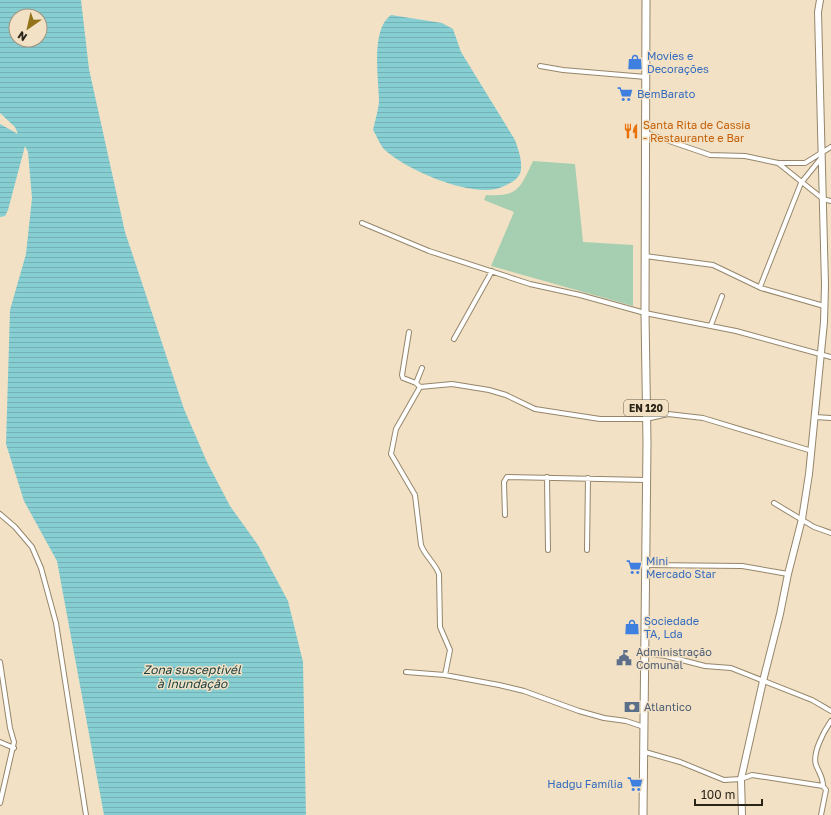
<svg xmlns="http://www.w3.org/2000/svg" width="831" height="815" viewBox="0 0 831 815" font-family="'Golos Text',sans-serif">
	<defs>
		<pattern id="water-rules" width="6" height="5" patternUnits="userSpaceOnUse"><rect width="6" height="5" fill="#86ced2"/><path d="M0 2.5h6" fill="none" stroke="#74b1b4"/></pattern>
	</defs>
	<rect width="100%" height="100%" fill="#f2e1c4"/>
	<path fill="#a6ceb0" d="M533 161 575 164 583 242 633 245V306L491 266 514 212 484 200 486 195C519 197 520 188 533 161Z"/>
	<path fill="url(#water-rules)" fill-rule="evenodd" d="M0 0H81L89 69 125 232 184 409 207 462 230 506 258 545 288 601 303 662 306 815H104L57 561 24 501 6 444 10 310 26 254 32 198 28 152 25 146 8 210 5 216 0 217V124L18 134 15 127 0 113ZM16 16H40V40H16Z
		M391 15 442 23 453 29 461 52 515 140C518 149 522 159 521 169 521 175 515 181 510 183 503 187 496 190 487 190 458 191 408 170 386 151 380 146 377 136 373 130 375 121 378 111 379 102 379 80 370 30 391 15Z"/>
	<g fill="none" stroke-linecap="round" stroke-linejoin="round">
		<defs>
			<path id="street" d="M540 66 563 70 646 77
				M646 133 710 155 745 156 778 163H805L831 147
				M778 163 823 199 831 201
				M362 223 429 251 530 284 580 295 645 313 736 331 831 357
				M645 256 713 265 761 288 824 306
				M760 287 801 183 822 157
				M711 325 722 296
				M409 332 402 375 403 378 416 383 420 387
				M454 339 492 271
				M416 383 422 368
				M815 417 831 418
				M547 477 548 550
				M774 503 814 527 831 533
				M0 514 15 527 32 547 41 568 56 623 86 815
				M505 515 504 482 507 477 646 480
				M587 550 588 478
				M646 565 742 566 788 574
				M645 653 666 656 705 666 731 668 812 700 831 711
				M0 662 10 728 14 742 0 803
				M406 672 445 675 499 685 524 691 579 711 604 718 626 721 644 727
				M445 675 450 650 440 627 439 574C435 563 425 556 421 545L415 495 391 454 396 429 420 387 452 384 489 390 506 395 535 409 600 419H646L668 414 703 418 812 451
				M0 742 14 748
				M645 752 680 762 724 780 741 779 752 775 823 786 826 790 821 815
				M823 786C823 777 819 773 816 765 812 753 824 731 831 721"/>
			<path id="secondary" d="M742 815 741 779 763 681 780 614 788 574 802 519 809 474 824 322 825 285 818 12 820 0"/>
			<path id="primary" d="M643 815 647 443 645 313 646 0"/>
		</defs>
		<use href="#street" stroke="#95866b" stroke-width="6"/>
		<use href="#secondary" stroke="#95866b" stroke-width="8"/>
		<use href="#primary" stroke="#95866b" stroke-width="9"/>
		<use href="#street" stroke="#fff" stroke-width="4"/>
		<use href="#secondary" stroke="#fff" stroke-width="6"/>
		<use href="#primary" stroke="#fff" stroke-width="7"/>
	</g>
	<defs>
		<symbol id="shop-bare" viewBox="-9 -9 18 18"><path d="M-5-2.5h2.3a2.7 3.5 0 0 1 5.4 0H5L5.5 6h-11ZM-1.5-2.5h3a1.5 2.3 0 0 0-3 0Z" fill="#3f7fe0" stroke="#f2e1c4" stroke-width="2.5" paint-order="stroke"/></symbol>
		<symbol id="supermarket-bare" viewBox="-9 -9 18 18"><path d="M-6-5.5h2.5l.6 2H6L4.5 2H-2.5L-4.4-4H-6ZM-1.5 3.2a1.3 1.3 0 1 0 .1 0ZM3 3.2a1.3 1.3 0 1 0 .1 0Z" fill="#3f7fe0" stroke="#f2e1c4" stroke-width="2.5" paint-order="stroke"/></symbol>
		<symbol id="restaurant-bare" viewBox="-9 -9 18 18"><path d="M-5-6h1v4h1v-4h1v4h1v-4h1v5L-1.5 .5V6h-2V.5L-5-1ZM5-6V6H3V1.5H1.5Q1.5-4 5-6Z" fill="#e8710a" stroke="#f2e1c4" stroke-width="2.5" paint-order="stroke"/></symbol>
		<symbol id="civic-bare" viewBox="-9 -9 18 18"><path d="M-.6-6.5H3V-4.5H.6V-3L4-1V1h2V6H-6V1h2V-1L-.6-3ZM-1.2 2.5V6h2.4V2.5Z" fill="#5c6f8a" stroke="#f2e1c4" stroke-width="2.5" paint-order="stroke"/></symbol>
		<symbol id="bank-bare" viewBox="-9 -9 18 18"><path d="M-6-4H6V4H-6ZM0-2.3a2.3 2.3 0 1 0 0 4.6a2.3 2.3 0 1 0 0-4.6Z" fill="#5c6f8a" stroke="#f2e1c4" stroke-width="2.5" paint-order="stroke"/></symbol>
	</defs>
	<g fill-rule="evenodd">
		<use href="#shop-bare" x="624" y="51" width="22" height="22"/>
		<use href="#supermarket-bare" x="614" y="83" width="22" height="22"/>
		<use href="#restaurant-bare" x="620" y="120" width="22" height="22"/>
		<use href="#supermarket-bare" x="623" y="556" width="22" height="22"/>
		<use href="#shop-bare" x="621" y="616" width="22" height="22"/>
		<use href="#civic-bare" x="613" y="647" width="22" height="22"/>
		<use href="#bank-bare" x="621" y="696" width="22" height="22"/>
		<use href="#supermarket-bare" x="624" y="773" width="22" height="22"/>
	</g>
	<g text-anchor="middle" stroke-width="3" stroke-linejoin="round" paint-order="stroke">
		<rect fill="#f2e1c4" stroke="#675d4c" stroke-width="1" x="624" y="400" width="44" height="16" rx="3"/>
		<g font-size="10" font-weight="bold" fill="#2b2419">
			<text x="646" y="412">EN 120</text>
		</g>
		<g font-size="11" fill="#366cbe" stroke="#f2e1c4" text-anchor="start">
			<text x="647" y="60">Movies e<tspan x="647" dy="13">Decorações</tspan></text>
			<text x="637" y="98">BemBarato</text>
			<text x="646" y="565">Mini<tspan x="646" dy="13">Mercado Star</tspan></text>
			<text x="644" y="625">Sociedade<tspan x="644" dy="13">TA, Lda</tspan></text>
			<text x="623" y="788" text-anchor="end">Hadgu Família</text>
		</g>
		<g font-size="11" fill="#c56008" stroke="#f2e1c4" text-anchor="start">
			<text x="643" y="129">Santa Rita de Cassia<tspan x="643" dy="13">- Restaurante e Bar</tspan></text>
		</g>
		<g font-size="11" fill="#4e5e75" stroke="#f2e1c4" text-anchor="start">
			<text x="636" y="656">Administração<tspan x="636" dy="13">Comunal</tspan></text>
			<text x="644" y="711">Atlantico</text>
		</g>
		<g font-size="12" font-style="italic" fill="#1c4042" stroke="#f2e1c4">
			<text x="192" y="674">Zona susceptivél<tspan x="192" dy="14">à Inundação</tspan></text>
		</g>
	</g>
	<g transform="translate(28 28) rotate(214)"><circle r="19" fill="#f2e1c4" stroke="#a29580"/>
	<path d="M0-3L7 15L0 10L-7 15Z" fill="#94721a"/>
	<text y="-6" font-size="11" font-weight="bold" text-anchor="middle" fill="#2b2419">N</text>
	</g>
	<path d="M695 799v6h67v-6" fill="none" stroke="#2b2419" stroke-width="2"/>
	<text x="701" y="799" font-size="12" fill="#2b2419" stroke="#f2e1c4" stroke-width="3" paint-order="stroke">100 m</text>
</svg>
